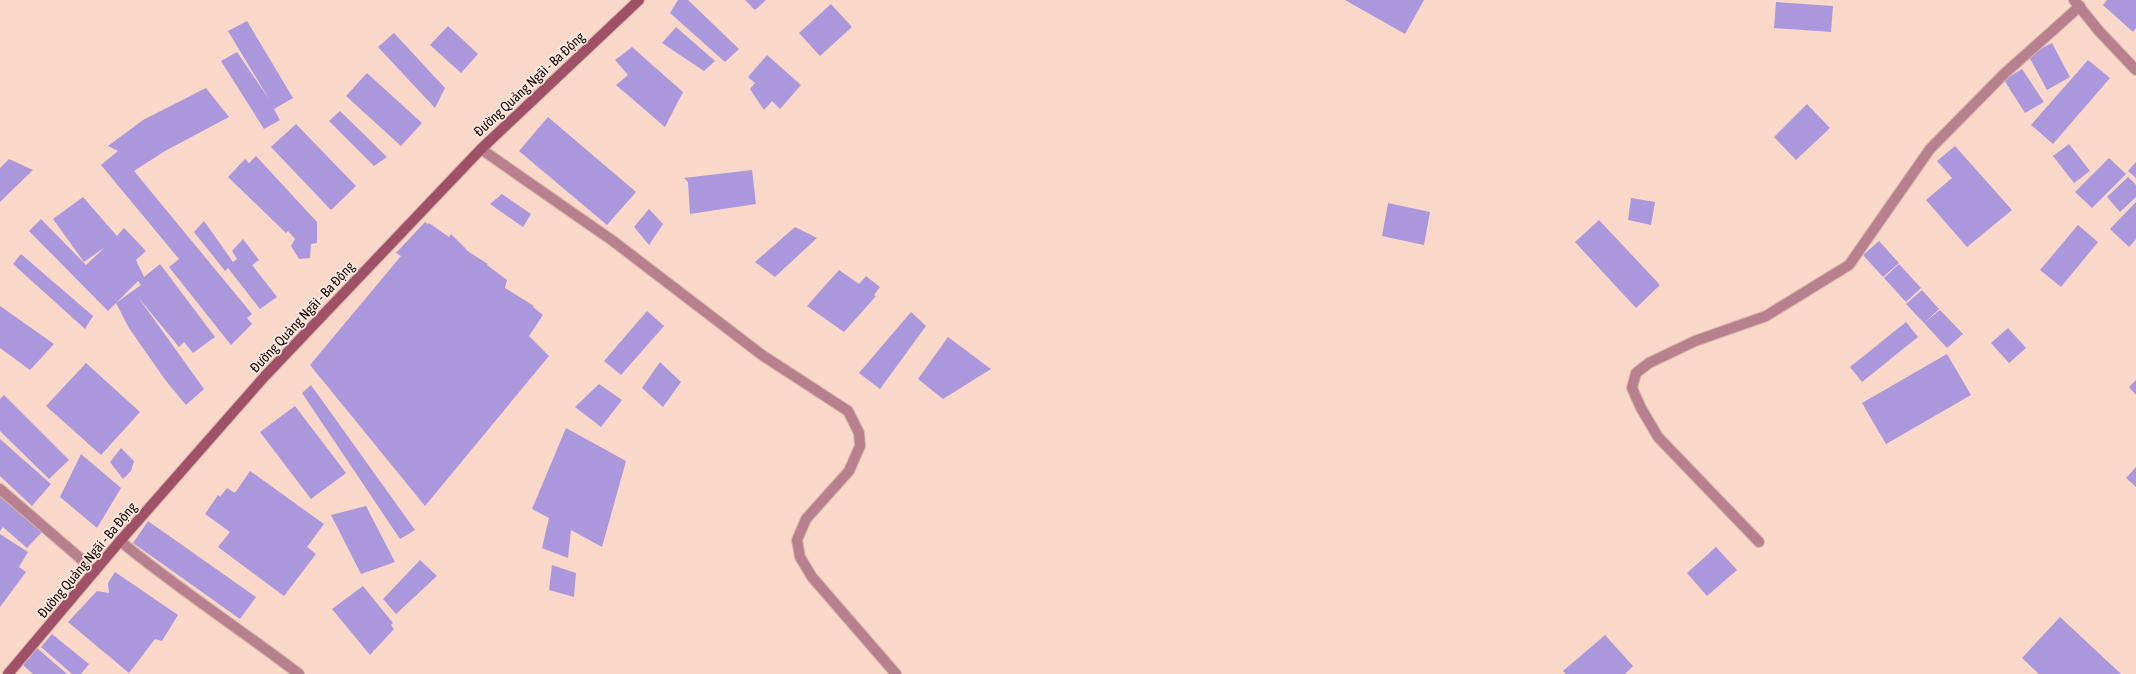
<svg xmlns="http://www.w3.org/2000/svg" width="2136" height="674" viewBox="0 0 2136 674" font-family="'Asap Condensed',sans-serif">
	<rect width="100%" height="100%" fill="#f9d8ca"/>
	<path fill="#ab97db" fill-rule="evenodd" d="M678 0H688L739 49 725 62 670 13Z
		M745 0H766L755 10Z
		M1345 0H1424L1405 34Z
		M2107 0H2136V28L2133 32 2103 5Z
		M1776 2 1833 6 1831 32 1774 28Z
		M831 4 852 27 820 56 799 33Z
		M247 21 293 98 274 109 280 120 264 129 221 61 237 52 269 99 228 31Z
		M448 26 478 54 461 73 430 45Z
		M676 27 715 61 704 71 662 43Z
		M394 33 445 88 435 108 378 47Z
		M2052 43 2070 77 2047 90 2028 55Z
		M632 47 683 92 665 127 616 85 628 75 615 60Z
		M767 55 801 85 780 109 772 101 764 110 750 89 755 83 748 77Z
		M2088 60 2110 78 2053 144 2031 125Z
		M2022 69 2044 102 2025 113 2004 80Z
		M367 73 422 123 401 146 346 96Z
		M206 88 229 117 165 151 134 171 252 314 247 318 252 324 231 345 169 267 179 259 101 165 118 151 108 146 143 120Z
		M1807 104 1830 128 1796 160 1774 137Z
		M340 111 387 157 374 166 329 121Z
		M548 117 636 192 607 225 519 151Z
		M296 124 356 186 331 210 271 147Z
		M2069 144 2090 171 2074 183 2053 156Z
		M1955 146 2012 210 1967 247 1926 200 1952 178 1937 161Z
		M256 156 317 222V243L311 244 310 258 299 259 291 246 295 239 288 231 286 233 228 177 245 159 249 163Z
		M2109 158 2126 174 2092 208 2075 192Z
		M9 159 33 170 0 202V168Z
		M2136 162V178L2128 171Z
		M752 170 756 204 690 214 688 182 684 178Z
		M2128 177 2136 185V197L2120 212 2107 197Z
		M502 194 531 214 523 227 490 204Z
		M83 197 117 236 124 228 146 251 136 260 144 277 160 264 215 337 193 353 184 342 179 347 138 297 204 389 186 405 166 381 129 328 116 303 108 311 29 231 41 219 86 265 105 247 84 262 53 219ZM138 281 141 285 116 303Z
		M1631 198 1655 202 1651 225 1628 220Z
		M2136 202V239L2129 247 2110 229Z
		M1388 203 1430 212 1424 245 1382 236Z
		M649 209 663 224 649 245 634 227Z
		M1599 220 1660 285 1636 308 1575 242Z
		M204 221 233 262 237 259 232 251 243 239 259 260 252 265 277 297 260 309 228 268 225 271 194 232Z
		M425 222 428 224 429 223 449 237 451 234 469 252 488 264 487 265 507 280 505 288 534 306 533 307 543 315 529 336 549 356 425 506 310 365 401 256 396 253Z
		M2078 225 2098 242 2061 287 2040 270Z
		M795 227 817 238 775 277 755 262Z
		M1879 241 1899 263 1883 277 1863 255Z
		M21 254 93 316 85 329 13 264Z
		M1899 264 1921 288 1906 302 1884 278Z
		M839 270 859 284 866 276 880 287 874 295 876 296 844 332 807 306Z
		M1922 290 1939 309 1924 323 1906 304Z
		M0 306 54 344 30 370 0 348Z
		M1940 310 1963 334 1947 348 1924 323Z
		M647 311 664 326 621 375 604 361Z
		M911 312 926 326 880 389 859 373Z
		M1906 322 1918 337 1862 382 1850 367Z
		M2008 328 2026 348 2009 363 1991 343Z
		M948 337 991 369 943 399 918 379Z
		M1947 354 1971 395 1886 444 1862 403Z
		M660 362 681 382 663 407 642 388Z
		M86 363 140 412 101 455 46 406Z
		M2136 380V395L2129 387Z
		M599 384 622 400 601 427 575 407Z
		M311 385 415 530 400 539 302 393Z
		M4 395 69 460 49 479 0 431V399Z
		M295 406 346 473 311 499 260 432Z
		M566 428 626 461 602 547 571 530 568 558 542 548 549 518 532 509Z
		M0 439 51 484 32 506 0 476Z
		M121 448 134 461 131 471 123 479 110 462Z
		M81 454 121 488 97 528 60 497Z
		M2136 467V487L2126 478Z
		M250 471 324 524 307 547 316 554 284 596 218 547 230 532 205 514 218 495 220 497 227 488 235 493Z
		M0 494 42 532 27 548 3 527 0 531Z
		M366 506 395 562 361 574 331 515Z
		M148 521 256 597 240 619 133 543Z
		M0 534 28 552 19 567 26 572 0 607Z
		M1716 547 1737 570 1707 596 1687 573Z
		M420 560 437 576 396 614 383 599Z
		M552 565 576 573 574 597 549 590Z
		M115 572 178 615 162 641 155 639 129 673 68 622 97 591 109 593 108 583Z
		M363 586 393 623 391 625 394 629 370 655 332 609Z
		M2060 617 2121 674H2039L2022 658Z
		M52 634 89 664 81 674H72L41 647Z
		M1605 635 1633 666 1625 674H1566L1563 671Z
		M37 648 67 674H33L23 665Z"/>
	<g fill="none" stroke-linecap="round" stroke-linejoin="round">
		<defs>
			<path id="minor" d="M481 149 613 241 762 355 848 411 859 433 860 446 849 471 806 519 797 540 800 557 812 577 896 674
				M0 489 95 571
				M120 541C177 588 240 629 299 674
				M1759 542 1658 437 1641 408 1632 388 1636 373 1649 363 1695 341 1766 316 1849 265 1930 149 2004 74 2080 6"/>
			<path id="tertiary" d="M2074 0 2099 31 2136 70"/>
			<path id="secondary" d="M8 674 120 541 265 376 481 149 639 0"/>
		</defs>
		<use href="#minor" stroke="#d4b7aa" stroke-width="12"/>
		<use href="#tertiary" stroke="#d4b7aa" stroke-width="12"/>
		<use href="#secondary" stroke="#d4b7aa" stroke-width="12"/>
		<use href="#minor" stroke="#b8808e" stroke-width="10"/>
		<use href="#tertiary" stroke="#b8808e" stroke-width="10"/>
		<use href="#secondary" stroke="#a05067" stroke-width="10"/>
	</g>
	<g text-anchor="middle" stroke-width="3.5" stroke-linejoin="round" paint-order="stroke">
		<g font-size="14" fill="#130905" stroke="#fde8e0">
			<text transform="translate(529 84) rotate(-43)" y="5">Đường Quảng Ngãi - Ba Động</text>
			<text transform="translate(302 317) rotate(-47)" y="5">Đường Quảng Ngãi - Ba Động</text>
			<text transform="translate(87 560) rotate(-50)" y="5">Đường Quảng Ngãi - Ba Động</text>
		</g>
	</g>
</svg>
